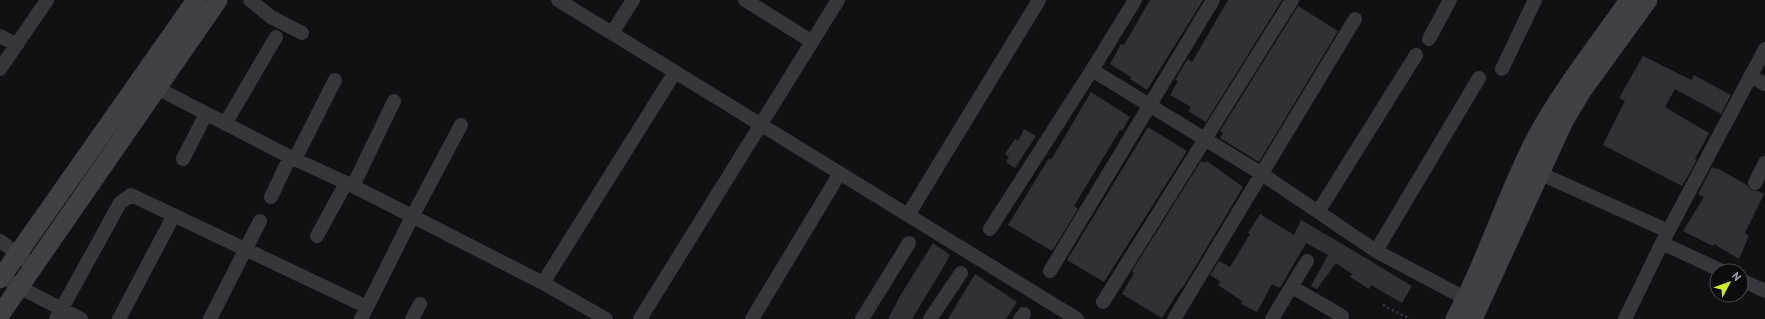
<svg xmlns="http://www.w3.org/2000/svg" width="1765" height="319" viewBox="0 0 1765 319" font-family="'PT Sans',sans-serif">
	<rect width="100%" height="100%" fill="#111012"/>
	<path fill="#323034" d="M1150 0H1203L1147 90 1130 79 1131 77 1110 64 1121 44 1124 45Z
		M1228 0H1282L1206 122 1188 111 1191 107 1170 95 1177 83 1178 81 1175 80 1188 59 1192 62Z
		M1298 6 1338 31 1259 162 1220 138 1223 133 1220 131Z
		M1643 56 1691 80 1694 75 1731 95 1721 114 1675 89 1665 107 1709 133 1695 159 1697 160 1682 186 1603 145 1625 101 1619 98Z
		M1091 92 1130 117 1122 131 1120 130 1074 206 1078 209 1052 251 1008 225 1049 158 1051 160Z
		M1148 127 1187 151 1104 282 1067 260Z
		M1024 129 1036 136 1015 168 1006 162 1009 157 1005 154 1015 139 1018 141Z
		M1201 161 1205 163 1207 161 1243 187 1185 284 1175 297 1162 318 1122 294 1134 273 1132 271Z
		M1712 167 1716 169 1717 168 1747 185 1751 190 1758 191 1764 194 1745 233 1749 236 1739 259 1714 244 1713 246 1683 231 1704 197 1698 194Z
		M1260 214 1294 235 1301 220 1339 242 1412 286 1402 303 1371 285 1369 289 1350 277 1352 274 1336 263 1317 289 1311 286 1328 255 1306 243 1280 288 1272 284 1257 312 1241 304 1242 301 1218 285 1221 282 1210 275 1219 261 1230 267 1250 234 1248 233Z
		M933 243 950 255 944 266 912 319H888L900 296Z
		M975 274 1017 302 1006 319H948Z"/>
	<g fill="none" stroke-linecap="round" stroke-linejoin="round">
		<path stroke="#3b3a40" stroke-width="2.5" stroke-dasharray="2 3" stroke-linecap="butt" d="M1383 305 1410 319"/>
		<path stroke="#38363c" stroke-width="14" d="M250 0 271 17 302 33
			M558 0 1077 319
			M745 0 811 41
			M612 33 633 0
			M0 36 17 45
			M1429 39 1450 0
			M0 69 47 0
			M1502 69 1535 0
			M1092 70 1262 174 1376 251 1474 303
			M1750 76 1765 84
			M157 88 290 157 353 186 543 283
			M225 124 276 37
			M183 159 206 114
			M295 159 335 80
			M1539 173 1668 231
			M1755 183 1765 163
			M353 186 394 101
			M271 197 290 157
			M1318 212 1416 55
			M908 215 1039 0
			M990 229 1092 70 1135 0
			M317 236 346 183
			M0 241 34 266
			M1662 243 1722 271
			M1376 251 1479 78
			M1050 271 1213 0
			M2 276 19 287 81 319
			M1741 280 1765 291
			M1292 287 1342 316
			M1103 302 1292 0
			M56 319 120 203 131 195 367 307
			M119 319 174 215
			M210 319 260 221
			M361 319 412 217 461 125
			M412 319 420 304
			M606 319 543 283 675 72
			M640 319 838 0
			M752 319 840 173
			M862 319 909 243
			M930 319 961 273
			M1020 319 1024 314
			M1174 319 1355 19
			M1272 319 1307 261
			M1625 319 1662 243 1765 49"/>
		<path stroke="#424047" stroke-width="19" d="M0 279 196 0
			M0 315 218 0
			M1455 319C1487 260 1506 195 1537 136 1563 88 1598 45 1629 0
			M1473 319 1564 121 1582 91 1648 0"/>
	</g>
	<g transform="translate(1729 283) rotate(49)"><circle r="19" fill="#0c0c0d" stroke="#49484f"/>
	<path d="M0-3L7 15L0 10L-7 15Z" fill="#cbee2c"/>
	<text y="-6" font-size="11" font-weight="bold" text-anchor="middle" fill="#a5a2b3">N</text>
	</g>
</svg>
